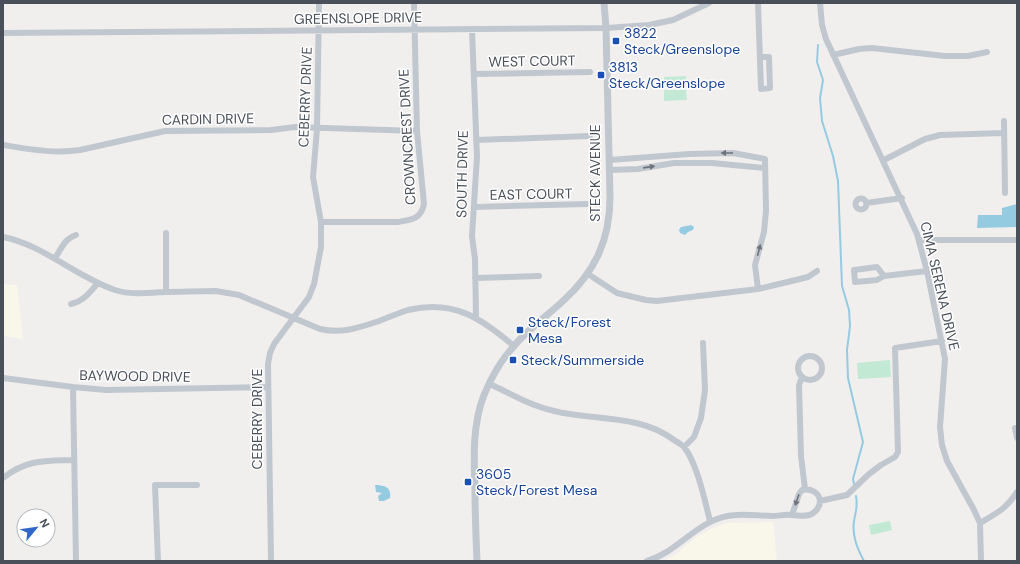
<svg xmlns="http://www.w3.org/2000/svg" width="1020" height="564" viewBox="0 0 1020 564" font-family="'DM Sans',sans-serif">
	<rect width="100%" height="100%" fill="#f1efee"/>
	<path fill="#f9f6ea" d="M3 284 17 285 23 339 3 336Z
		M773 522 777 561H663L676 554 695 538 711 529 726 523Z"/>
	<path fill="#c2e9d4" d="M686 76V86L664 87V77Z
		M664 90H686L687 100 664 101Z
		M890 360 891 377 858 379 857 363Z
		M890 521 892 530 871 535 869 525Z"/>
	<path fill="#95cbe1" d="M1017 204V227L977 228 978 215H1002V208Z
		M691 225 694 227 693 230 688 232 685 235 680 233 679 230 681 227Z
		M375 485C384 485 392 487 390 498L384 501H379L378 496 382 493 376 492Z"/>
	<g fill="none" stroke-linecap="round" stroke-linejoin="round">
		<path stroke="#95cbe1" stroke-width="2" d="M818 45 817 62 823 80 820 98 822 121 833 156 838 181 842 286 849 310 850 326 847 350 848 378 863 442 853 479 854 484
			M856 496C858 507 856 510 854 521 852 536 857 548 864 561"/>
		<path stroke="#c1c7ce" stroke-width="6" d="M758 3 761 89 770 88 769 57H760
			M820 3 822 25 826 39 917 234 927 271 945 359 940 427 942 445 947 461 974 510 980 523 981 561
			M472 30 477 157 472 236 475 259 476 318
			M3 33 606 28 649 25 673 20 709 3
			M833 55 859 49 872 48 945 56H968L987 52
			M474 74 590 72
			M1004 121 1005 193
			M476 140 590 136
			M3 145C29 149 54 154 80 150L165 131 271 130 295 127 417 131
			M610 160 689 154 733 153 765 159 766 211 764 232 755 265 758 289
			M884 160 925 139 940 135 1004 133
			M610 170 638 169 674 163H712L765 168
			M855.5 204a5.5 5.5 0 1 1 11 0a5.5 5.5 0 1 1-11 0Z
			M866 203 902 198
			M474 207 588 204
			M321 222H398C412 220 421 219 424 204L417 131 414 3
			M3 237C44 245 76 277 115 290 130 295 148 293 164 292 181 292 198 291 216 291L239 295 320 329C342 334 358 328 379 321 389 317 399 313 408 310 454 299 480 318 514 346
			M919 240H1017
			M55 258C62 248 64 239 76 235
			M588 274 617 293 646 300 657 301 758 289 808 277 817 271
			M884 276 877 280 855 282 854 270 877 267 884 276 927 271
			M475 278 539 276
			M166 292V233
			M71 304C84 301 89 293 98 283
			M798 368a12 12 0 1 1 24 0a12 12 0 1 1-24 0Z
			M802 377 799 385 801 456 805 489
			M3 378 73 387 106 390 268 387
			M490 384C511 394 531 406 554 411 594 421 640 414 674 440 677 442 681 444 684 447 697 463 705 501 710 521
			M73 387 76 561
			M1015 428 1017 438
			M684 447 694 437 701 418 705 390 703 343
			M3 478C27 459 45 461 74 460
			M820 501 847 495 869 474 881 465 895 457 898 452 895 348 942 341
			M980 523C997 513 1006 509 1017 492
			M158 561 155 485H197
			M271 561 268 364 270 353 274 344 309 297 314 284 321 247V222L313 177 317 129 319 3
			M647 561C681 551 698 517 736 515 748 514 760 516 773 516 779 516 785 514 791 515 798 515 801 517 809 515 814 514 820 507 820 502 820 492 810 488 802 490L799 494 792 515"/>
		<path stroke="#c1c7ce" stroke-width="7" d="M477 561C476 538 475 515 475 491 474 460 472 425 484 395 491 378 501 360 514 346 528 329 547 316 563 301 595 272 610 240 610 197L606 28 604 3"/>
	</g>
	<defs><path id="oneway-solid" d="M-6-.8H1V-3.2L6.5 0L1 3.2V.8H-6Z"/></defs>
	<g fill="#6d747c">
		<use href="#oneway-solid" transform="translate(727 153) rotate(-180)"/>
		<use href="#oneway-solid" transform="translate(649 167) rotate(-8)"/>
		<use href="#oneway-solid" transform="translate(759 250) rotate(-76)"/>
		<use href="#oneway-solid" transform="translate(797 500) rotate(109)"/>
	</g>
	<g fill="#1a4fb4" stroke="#fff" stroke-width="1.5">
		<rect x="612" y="37" width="8" height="8" rx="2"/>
		<rect x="597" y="71" width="8" height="8" rx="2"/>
		<rect x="516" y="326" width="8" height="8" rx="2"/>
		<rect x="509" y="356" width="8" height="8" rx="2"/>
		<rect x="464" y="478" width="8" height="8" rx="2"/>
	</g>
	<g text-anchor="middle" stroke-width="3" stroke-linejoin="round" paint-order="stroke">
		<g font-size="14" fill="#495059" stroke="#fff">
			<text transform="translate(358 18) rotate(-1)" y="5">GREENSLOPE DRIVE</text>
			<text transform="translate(532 61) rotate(-1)" y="5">WEST COURT</text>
			<text transform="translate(305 97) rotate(-88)" y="5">CEBERRY DRIVE</text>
			<text transform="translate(208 119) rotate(-1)" y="5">CARDIN DRIVE</text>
			<text transform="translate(407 137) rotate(-93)" y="5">CROWNCREST DRIVE</text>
			<text transform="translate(595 173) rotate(-90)" y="5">STECK AVENUE</text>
			<text transform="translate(462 174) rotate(-89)" y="5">SOUTH DRIVE</text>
			<text transform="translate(531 194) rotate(-1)" y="5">EAST COURT</text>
			<text transform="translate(940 286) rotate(77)" y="5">CIMA SERENA DRIVE</text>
			<text transform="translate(135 376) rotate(1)" y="5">BAYWOOD DRIVE</text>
			<text transform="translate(257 419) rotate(-90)" y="5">CEBERRY DRIVE</text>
		</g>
		<g font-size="14" fill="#164399" stroke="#fff" text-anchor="start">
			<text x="624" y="38">3822<tspan x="624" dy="16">Steck/Greenslope</tspan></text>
			<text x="609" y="72">3813<tspan x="609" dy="16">Steck/Greenslope</tspan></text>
			<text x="528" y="327">Steck/Forest<tspan x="528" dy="16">Mesa</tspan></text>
			<text x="521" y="365">Steck/Summerside</text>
			<text x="476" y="479">3605<tspan x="476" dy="16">Steck/Forest Mesa</tspan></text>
		</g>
	</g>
	<rect width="1020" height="564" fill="none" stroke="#495059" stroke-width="8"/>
	<g transform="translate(36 528) rotate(61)"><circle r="19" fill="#ffffff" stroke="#b6b9bd"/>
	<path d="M0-3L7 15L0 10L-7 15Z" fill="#3067c9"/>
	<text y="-6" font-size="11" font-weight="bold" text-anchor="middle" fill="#495059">N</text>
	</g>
</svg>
